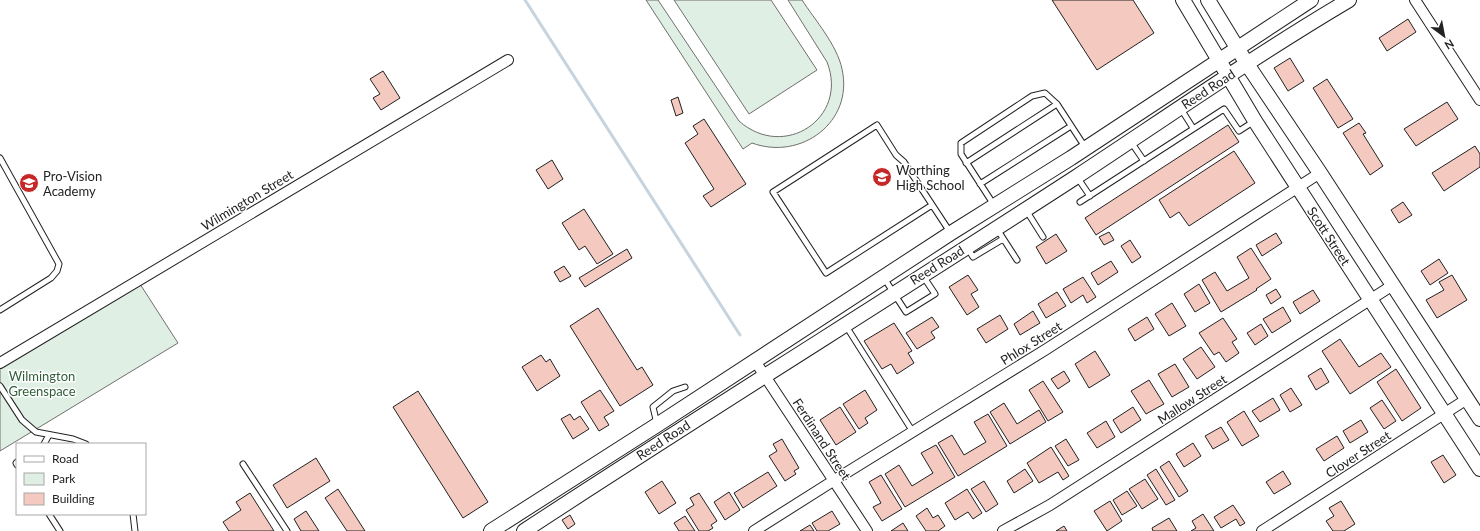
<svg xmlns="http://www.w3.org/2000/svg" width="1480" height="531" viewBox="0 0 1480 531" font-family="Lato,sans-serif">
	<rect width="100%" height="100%" fill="#fff"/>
	<path fill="#e0efe3" stroke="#6f6f6f" d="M646 0H658L739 121C784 161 849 118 827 62L788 0H802C815 20 837 45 842 69 854 122 801 161 752 143L743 149Z
		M674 0H771L817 70 749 114Z
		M140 284 178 343 0 451V367Z"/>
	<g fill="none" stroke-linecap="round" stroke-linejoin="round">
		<path stroke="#c7d3dd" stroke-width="3" d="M525 0 740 335"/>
	</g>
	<path fill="#f3c9c0" stroke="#222" d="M1052 0H1133L1154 33 1097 70Z
		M1408 19 1416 32 1387 51 1379 38Z
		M1290 58 1304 81 1288 91 1274 68Z
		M383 71 400 98 381 110 373 98 380 94 370 79Z
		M1327 79 1353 119 1338 128 1313 88Z
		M678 97 683 113 676 116 671 100Z
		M1447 102 1458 119 1416 146 1404 129Z
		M704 119 746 184 711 207 703 196 714 189 685 143 698 134 693 126Z
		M1359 123 1366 133 1363 134 1383 166 1370 175 1343 133Z
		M1228 125 1239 142 1096 235 1085 218Z
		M1475 146 1480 154V167L1444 191 1432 173Z
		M1234 151 1255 183 1189 226 1179 212 1170 218 1159 200Z
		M552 160 563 179 548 189 536 170Z
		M1403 202 1412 215 1399 223 1391 210Z
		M584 209 613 254 597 264 585 246 579 250 562 223Z
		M1109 232 1114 240 1104 245 1099 237Z
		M1276 233 1282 243 1262 256 1256 245Z
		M1056 234 1067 251 1046 264 1036 247Z
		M1130 240 1141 257 1132 263 1121 246Z
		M1251 248 1271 279 1256 289 1257 290 1221 312 1202 280 1215 272 1227 291 1249 278 1237 257Z
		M627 249 632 258 585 287 579 278Z
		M1439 259 1448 273 1430 285 1421 271Z
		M1111 261 1118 272 1098 285 1091 273Z
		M564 266 571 276 560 282 554 272Z
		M968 275 978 290 971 294 979 307 967 315 949 287Z
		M1452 275 1467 300 1437 318 1426 300 1444 290 1439 282Z
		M1083 277 1096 297 1087 303 1083 295 1071 303 1063 289Z
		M1199 284 1210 303 1195 312 1184 294Z
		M1276 289 1281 297 1271 304 1266 295Z
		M1313 290 1320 301 1300 314 1293 302Z
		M1057 292 1066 306 1046 318 1038 304Z
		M1172 303 1186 326 1169 336 1155 314Z
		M1283 307 1291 321 1272 333 1263 319Z
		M598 308 637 370 642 367 653 385 620 406 570 326Z
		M1033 311 1040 323 1020 335 1014 324Z
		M1000 315 1008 329 986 343 977 329Z
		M932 317 939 327 931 332 935 338 917 349 906 333Z
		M1147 317 1154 329 1135 341 1128 329Z
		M1223 318 1237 339 1232 342 1239 353 1226 362 1219 352 1214 355 1199 333Z
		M894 323 912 351 908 353 914 363 897 374 891 364 882 369 864 341Z
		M1261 324 1268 336 1255 345 1247 333Z
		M1340 339 1359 367 1381 353 1391 367 1350 394 1322 351Z
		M1201 347 1215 367 1197 379 1183 359Z
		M1095 351 1110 375 1089 388 1075 364Z
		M541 355 546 362 550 359 560 376 537 391 522 367Z
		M1175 364 1189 387 1172 397 1158 374Z
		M1321 368 1329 382 1316 390 1308 376Z
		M1396 369 1421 408 1402 421 1377 382Z
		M1064 371 1070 381 1058 389 1051 379Z
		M1149 380 1164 404 1146 414 1131 391Z
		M1043 381 1063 412 1048 421 1029 390Z
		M1291 388 1302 405 1290 412 1280 395Z
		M600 390 614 411 604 417 609 425 599 431 581 402Z
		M865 390 877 410 865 418 868 423 859 429 843 404Z
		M418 391 488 502 463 518 393 407Z
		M1273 398 1280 410 1260 422 1252 411Z
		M1382 400 1396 421 1384 429 1370 408Z
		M1004 403 1017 424 1039 410 1046 422 1010 444 990 412Z
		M840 407 856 432 836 445 820 420Z
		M1133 407 1141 420 1121 433 1113 420Z
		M1244 411 1259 436 1242 446 1227 422Z
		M570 414 574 420 580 416 589 429 573 439 561 419Z
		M988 414 1007 446 958 476 938 443 952 435 964 455 986 442 974 422Z
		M1361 420 1368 432 1350 443 1343 431Z
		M1106 421 1115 437 1097 448 1087 433Z
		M1221 427 1229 440 1213 449 1205 436Z
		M1337 436 1344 448 1324 461 1316 449Z
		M782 439 799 468 794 471 796 474 785 481 769 456 777 451 773 444Z
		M1066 439 1079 460 1068 466 1055 446Z
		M1193 443 1201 456 1184 467 1176 454Z
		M936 445 955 477 905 507 885 474 899 465 912 486 933 473 921 453Z
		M1051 447 1069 476 1063 480 1058 472 1039 483 1027 463Z
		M1443 455 1456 475 1444 483 1431 462Z
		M316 458 330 481 287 508 273 485Z
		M1169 461 1188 491 1179 497 1160 467Z
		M1025 469 1033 481 1014 493 1007 481Z
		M1156 469 1175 500 1166 505 1147 475Z
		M1283 471 1291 484 1274 494 1266 482Z
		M768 472 777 486 743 508 734 493Z
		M881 475 902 509 882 521 873 507 881 503 869 482Z
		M1145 479 1158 499 1142 509 1129 489Z
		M662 481 676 503 659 514 645 492Z
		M984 481 998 504 986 512 971 489Z
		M338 489 365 531H347L325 498Z
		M967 489 982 513 973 519 968 512 955 520 945 503Z
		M1127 491 1137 506 1122 515 1113 500Z
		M729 492 740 510 725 520 714 502Z
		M250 493 274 531H229L223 522 241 510 236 502Z
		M699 493 717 521 711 525 713 528 708 531H699L686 510 694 505 690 498Z
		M1110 501 1122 521 1107 531 1094 511Z
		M1341 501 1355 524 1344 531H1333L1326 521 1334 516 1329 508Z
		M1233 505 1245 523 1240 526 1236 519 1221 528 1214 517Z
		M927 508 933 518 938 515 945 526 938 531H926L916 516Z
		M306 511 319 531H301L294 519Z
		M832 511 840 524 828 531H817L812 523Z
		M1203 514 1214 531H1191L1196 528 1192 521Z
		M570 515 575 524 568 529 562 520Z
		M685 516 695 531H679L674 523Z
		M1169 518 1177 531H1153L1152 528Z
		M903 523 908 531H891Z
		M810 525 814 531H800Z
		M1064 526 1067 531H1056Z"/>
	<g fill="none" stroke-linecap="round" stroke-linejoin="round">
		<defs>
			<path id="lane" d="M1181 109 1193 128
				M1131 142 1144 161
				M0 158 59 264 57 271 51 278 0 310
				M966 163 1057 104
				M1077 177 1090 196
				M980 184 1071 126
				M1080 202 1224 109 1239 131 1253 122
				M932 205 826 273 773 192 877 125 896 155 904 162 950 232
				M994 205 961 154V143L1032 96 1045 93 1057 104 1085 147
				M1026 210 1043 237
				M997 229 1017 260
				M967 247 973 257 1003 239
				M884 278 906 312 935 294 923 276
				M846 326 913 432
				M0 386 22 420 36 432 73 439 86 444
				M657 424 653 407 673 391 685 387
				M44 444 49 435
				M17 462 16 463 17 465
				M243 464 287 531
				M49 514 60 531
				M133 514 135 531"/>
			<path id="street" d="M1415 0 1480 100
				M755 361 867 531
				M0 363 508 60
				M754 531 833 481 1045 350 1320 173
				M1003 531 1050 505 1393 285
				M1262 531 1467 399"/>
			<path id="secondary" d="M1183 0 1255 121 1480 469
				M1208 0 1247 64 1320 173 1480 419
				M491 531 657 425 951 233 1071 158 1311 0
				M524 531C707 411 893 296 1076 177 1167 117 1256 55 1349 0"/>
		</defs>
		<use href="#lane" stroke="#222" stroke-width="7"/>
		<use href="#street" stroke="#222" stroke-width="12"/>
		<use href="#secondary" stroke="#222" stroke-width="16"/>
		<use href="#lane" stroke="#fff" stroke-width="5"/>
		<use href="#street" stroke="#fff" stroke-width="10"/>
		<use href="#secondary" stroke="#fff" stroke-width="14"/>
	</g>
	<defs>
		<symbol id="school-disc" viewBox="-11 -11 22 22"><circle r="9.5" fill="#c62828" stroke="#fff"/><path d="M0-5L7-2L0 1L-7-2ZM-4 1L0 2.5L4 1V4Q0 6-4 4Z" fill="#fff"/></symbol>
	</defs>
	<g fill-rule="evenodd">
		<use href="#school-disc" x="871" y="166" width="22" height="22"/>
		<use href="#school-disc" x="18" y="172" width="22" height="22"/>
	</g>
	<g text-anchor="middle" stroke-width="3" stroke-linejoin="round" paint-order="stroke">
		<g font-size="13" fill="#222" stroke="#fff">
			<text transform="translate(1208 89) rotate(-33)" y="5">Reed Road</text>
			<text transform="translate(247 200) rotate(-31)" y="5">Wilmington Street</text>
			<text transform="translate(1329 236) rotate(57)" y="5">Scott Street</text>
			<text transform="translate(937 265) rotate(-32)" y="5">Reed Road</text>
			<text transform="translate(1031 343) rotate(-32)" y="5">Phlox Street</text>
			<text transform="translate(1192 399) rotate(-33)" y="5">Mallow Street</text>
			<text transform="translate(822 439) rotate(57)" y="5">Ferdinand Street</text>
			<text transform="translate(663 440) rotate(-33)" y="5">Reed Road</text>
			<text transform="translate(1358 454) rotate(-33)" y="5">Clover Street</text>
		</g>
		<g font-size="13" fill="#222" stroke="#fff" text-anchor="start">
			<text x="896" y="175">Worthing<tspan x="896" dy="15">High School</tspan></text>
			<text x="43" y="181">Pro-Vision<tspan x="43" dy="15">Academy</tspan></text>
		</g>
		<g font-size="13" fill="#2f5e38" stroke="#fff">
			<text x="42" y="381">Wilmington<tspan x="42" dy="15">Greenspace</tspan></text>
		</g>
	</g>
	<rect x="16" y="443" width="130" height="72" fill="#ffffff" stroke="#a7a7a7"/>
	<rect x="24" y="456" width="20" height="6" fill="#ffffff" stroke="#a7a7a7"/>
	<text x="52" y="463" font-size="12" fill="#222222">Road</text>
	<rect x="24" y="473" width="20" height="12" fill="#e0efe3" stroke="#a7a7a7"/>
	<text x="52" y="483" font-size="12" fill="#222222">Park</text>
	<rect x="24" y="493" width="20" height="12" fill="#f3c9c0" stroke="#a7a7a7"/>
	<text x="52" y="503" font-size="12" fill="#222222">Building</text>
	<g transform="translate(1444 36) rotate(148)" stroke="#ffffff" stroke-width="3" paint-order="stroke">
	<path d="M0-3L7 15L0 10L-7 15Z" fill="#222222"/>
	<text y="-6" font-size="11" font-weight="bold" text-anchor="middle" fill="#222222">N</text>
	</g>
</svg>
